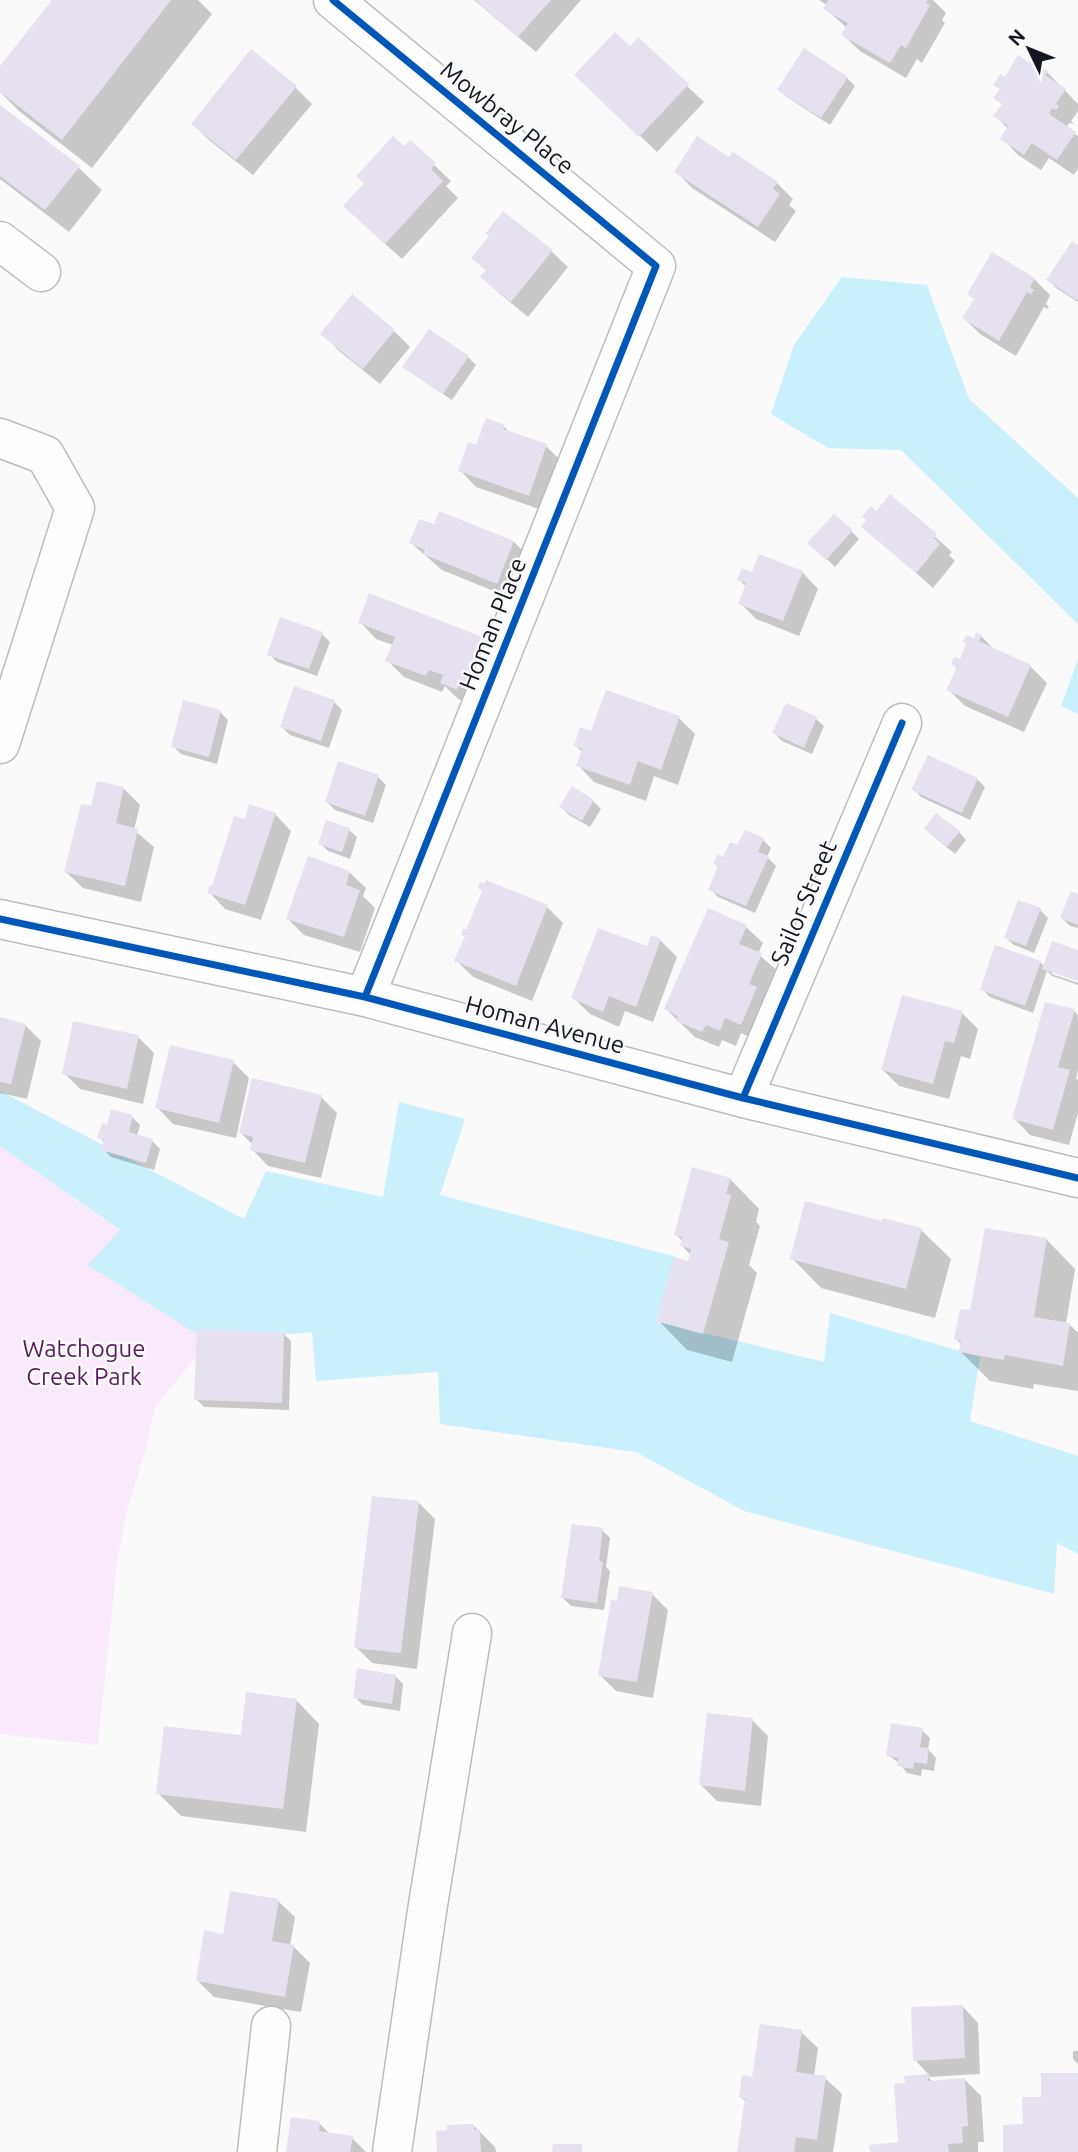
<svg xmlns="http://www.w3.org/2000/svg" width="1078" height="2152" viewBox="0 0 1078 2152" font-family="Ubuntu,sans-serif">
	<rect width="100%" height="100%" fill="#fafafa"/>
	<path fill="#f9eafb" d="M0 1146 120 1231 89 1265 208 1341 155 1408 146 1448 127 1511 117 1562 98 1745 0 1734Z"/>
	<path fill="#caeffd" d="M842 277 927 285 969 399 1078 498V624L901 450 828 448 771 414 794 345Z
		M1078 659V714L1061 706Z
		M0 1091 244 1219 266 1171 383 1197 399 1102 465 1119 440 1195 677 1257 658 1322 824 1362 830 1313 980 1357 970 1421 1078 1456V1554L1057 1543 1054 1594 744 1511 636 1452 440 1424 438 1372 316 1381 312 1332 208 1341 88 1265 120 1230 0 1146Z"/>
	<path fill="#0003" d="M54 0H198L212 14 92 168 19 111 0 92V69Z
		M474 0H581L536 52Z
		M819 0H933L946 13 942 20 945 23 922 63 917 59 906 78 860 51 843 35 847 28 825 8 827 5Z
		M804 51 847 78 855 86 830 125 787 97 779 90Z
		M252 52 296 88 312 104 253 175 209 140 193 124Z
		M1030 65 1047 72 1078 104V111L1071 121 1074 124 1069 123 1066 128 1078 136V169L1074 175 1049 158 1041 170 1018 155 1002 138 1008 129 996 116 1003 105 996 98 1001 90 995 84Z
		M687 86 704 102 657 152 593 91Z
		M0 107 78 167 102 190 69 232 0 179Z
		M410 142 451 181 446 186 458 198 402 259 361 222 404 149Z
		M730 159 777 183 793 199 789 205 796 211 775 242 692 188 676 171Z
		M1078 248V302L1056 288 1049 280Z
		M551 251 568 267 528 317 499 293 482 277 487 271 473 258Z
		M1034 279 1050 295 1046 304 1049 307 1047 309 1044 307 1016 356 980 334 964 318Z
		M352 296 394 331 410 347 380 384 338 350 322 333Z
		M468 357 476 365 452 400 413 374 405 366Z
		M504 427 511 433 546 446 562 462 545 511 476 487 460 470 477 447Z
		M890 496 952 552 949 555 955 561 933 588 863 526Z
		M851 531 859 539 835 567 810 543Z
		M514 542 530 558 513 599 442 570 411 543Z
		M802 572 818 589 799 636 756 619 740 603 746 587 739 579 753 574Z
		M360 622 484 640 500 656 473 705 458 699 445 686 442 692 404 677 387 660 393 645 376 639Z
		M322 634 330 642 317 676 277 662 269 654Z
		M981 636 995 650 1030 666 1047 683 1024 732 965 706 949 690 958 669 953 664 961 661 967 644Z
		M334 702 342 710 329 748 290 735 282 727Z
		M220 712 228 720 217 764 181 754 173 746Z
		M679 718 695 734 678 785 654 776 646 801 594 782 578 765 583 753 576 746 592 733Z
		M816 719 824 726 812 754 782 741 774 733Z
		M378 777 386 785 373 823 335 810 327 802Z
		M977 779 985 787 970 820 921 797 913 789Z
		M98 783 124 789 140 805 134 830 154 847 141 902 83 888 66 872 92 809Z
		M593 801 601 809 590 827 569 815 561 807Z
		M275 814 291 831 261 920 225 909 209 892 246 821Z
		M349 830 357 837 350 859 328 851 320 843Z
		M959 832 966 840 955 854 934 837Z
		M763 840 771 848 767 857 776 866 755 913 718 897 710 889 719 868 715 864 738 848Z
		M349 872 366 888 363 896 375 908 360 952 304 935 288 919Z
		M1078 896V928L1070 926 1062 918Z
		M547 907 563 923 532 1001 473 977 457 961 466 938 463 934Z
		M1040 910 1048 918 1034 953 1014 945 1006 938Z
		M709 911 746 927 763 943 758 954 778 971 757 1040 741 1033 736 1046 722 1040 719 1047 695 1037 666 1009Z
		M660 940 677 957 653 1022 625 1011 619 1027 590 1014 573 997Z
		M1078 952V979L1052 970V974L1078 983V985L1052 976 1047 971 1033 1013 990 997 982 989 1040 962 1045 967Z
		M1074 1011 1078 1015V1070L1076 1078 1078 1080V1113L1069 1145 1030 1135 1014 1118Z
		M962 1013 978 1029 970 1059 961 1056 949 1099 899 1086 883 1070Z
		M0 1019 25 1025 41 1041 27 1099 0 1093Z
		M138 1037 154 1053 143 1104 80 1089 64 1073Z
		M233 1062 249 1078 236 1138 173 1124 157 1107Z
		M321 1097 337 1113 321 1178 268 1166 252 1149 253 1145 241 1133Z
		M132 1117 140 1125 137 1136 152 1141 160 1149 154 1170 111 1157 103 1149 105 1143 99 1137 109 1127Z
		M730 1179 759 1209 756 1222 760 1226 749 1265 757 1273 732 1362 687 1350 658 1320 691 1255 682 1246 683 1242 676 1234Z
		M883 1223 921 1230 951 1259 935 1318 821 1288 792 1258Z
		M1046 1239 1075 1269 1066 1324 1070 1325 1078 1333V1391L1034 1384 1033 1389 990 1381 961 1352 962 1345 956 1339 972 1312Z
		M283 1333 291 1341 289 1410 204 1407 196 1399Z
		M419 1503 435 1519 417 1669 372 1663 356 1647Z
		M602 1530 610 1538 606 1567 610 1571 604 1610 571 1606 563 1598Z
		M652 1594 668 1610 653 1698 616 1691 600 1675Z
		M395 1676 403 1684 400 1711 363 1705 355 1697Z
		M296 1700 319 1724 306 1832 181 1816 158 1793Z
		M752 1720 768 1736 761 1806 717 1801 701 1785Z
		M922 1730 930 1738 928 1749 936 1758 934 1771 922 1769 921 1776 907 1773 899 1763 888 1755Z
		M278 1901 295 1917 290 1946H293L310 1963 301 2012 214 1997 198 1981 225 1936Z
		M962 2006 978 2023 980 2074 928 2077 934 2083 965 2080 981 2096 984 2142H978V2152H871L900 2144 906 2077 930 2076 915 2060Z
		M801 2032 818 2048 814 2076 825 2078 842 2094 833 2152H739L746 2102 741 2097 753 2078Z
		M1073 2051H1078V2064L1073 2059Z
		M319 2123 331 2135 352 2138 366 2152H288Z
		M473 2125 495 2147 496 2152H439Z"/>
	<path fill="#e5e1ee" d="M52 0H171L62 140 0 92V66Z
		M475 0H551L518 37Z
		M828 0H928L926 3 930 5 906 48 901 45 890 63 841 35 848 23 823 9Z
		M615 32 630 46 638 37 689 84 639 137 574 75Z
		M804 48 848 77 821 118 777 90Z
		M251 49 297 86 236 160 191 124Z
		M1018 55 1029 63 1031 59 1048 71 1045 75 1066 89 1056 104 1059 106 1056 110 1052 108 1049 114 1076 132 1057 160 1032 143 1024 155 1000 139 1008 126 993 116 1002 104 993 98 1000 89 993 85 1000 74 1005 77Z
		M0 105 80 166 45 210 0 176Z
		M393 136 404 146 410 140 436 163 431 169 443 181 385 244 343 206 364 183 356 176Z
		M697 136 729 157 733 152 778 182 773 189 780 194 758 227 674 172Z
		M503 211 553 250 511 302 480 277 486 270 471 258 489 236 485 234Z
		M1072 241 1078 245V301L1046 280Z
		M992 252 1035 278 1030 287 1034 290 1031 294 1027 292 999 341 962 318 974 299 967 294Z
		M352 294 395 330 363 369 320 334Z
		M429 329 469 356 443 394 402 367Z
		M486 418 505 425 503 429 547 444 529 496 458 471 468 442 476 445Z
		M890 494 937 534 934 538 940 544 916 573 861 527 866 520 862 517 871 506 876 511Z
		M439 511 514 541 497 584 423 554 425 550 409 543 419 519 434 524Z
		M834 514 853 530 826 560 807 543Z
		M759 554 803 571 783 621 738 604 746 583 737 580 742 568 752 572Z
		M369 593 485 638 467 683 460 680 457 690 440 683 443 675 429 670 426 676 385 661 395 637 358 623Z
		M280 617 323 632 309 669 267 655Z
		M976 632 982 635 979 641 1031 665 1008 717 946 690 957 667 951 664 954 657 960 659 966 644 963 642 966 635 974 638Z
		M294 686 335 700 321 741 280 727Z
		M606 690 680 716 661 770 638 761 630 785 576 766 582 749 574 746 580 727 591 731Z
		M183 700 221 710 209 757 171 747Z
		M786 703 817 717 804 748 772 733Z
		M928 755 978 778 962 813 911 790Z
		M338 761 379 775 365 816 325 802Z
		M97 781 124 787 116 823 138 829 125 886 64 872 81 804 91 806Z
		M572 786 594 800 582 821 559 807Z
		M249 804 276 813 245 905 207 893 210 885 212 886 234 816 245 819Z
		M936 813 960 831 947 847 924 829Z
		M326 820 350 828 342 852 318 844Z
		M745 830 764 838 758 852 769 856 746 906 708 890 718 866 713 864 718 854 723 857 730 842 737 845Z
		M308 856 350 871 346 885 360 890 344 937 286 919Z
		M486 880 548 905 516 986 454 961 465 936 461 935 463 928 466 930 482 891 478 888 480 882 484 884Z
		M1071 891 1078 894V925L1060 918Z
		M1018 900 1041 908 1026 946 1004 938Z
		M708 908 747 925 739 944 762 953 749 984 757 987 741 1025 725 1018 720 1031 706 1025 702 1032 676 1021 678 1016 664 1009Z
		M598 928 647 946 651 935 661 939 636 1007 609 996 603 1012 571 998Z
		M1052 941 1078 950V981L1042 969Z
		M995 945 1041 961 1025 1006 980 990Z
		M902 995 963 1011 954 1043 945 1041 933 1084 881 1070Z
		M1045 1002 1075 1009 1058 1067 1070 1070 1053 1130 1012 1119Z
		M0 1017 26 1024 11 1084 0 1082Z
		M73 1021 139 1035 127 1089 62 1074Z
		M170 1045 234 1060 219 1123 155 1108Z
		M252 1078 322 1095 305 1163 250 1150 253 1137 239 1133Z
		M111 1109 133 1115 129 1132 153 1139 146 1163 101 1150 104 1140 97 1138 102 1123 107 1125Z
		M692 1167 731 1178 726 1194 731 1195 719 1239 729 1242 703 1334 656 1321 674 1257 688 1261 691 1249 680 1246 682 1237 674 1235Z
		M805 1201 882 1221 883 1218 922 1228 906 1289 790 1259Z
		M985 1228 1047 1238 1034 1317 1070 1323 1063 1366 1005 1355 1004 1360 959 1352 961 1341 954 1339 960 1309 970 1310Z
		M197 1329 284 1332 282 1403 194 1400Z
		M372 1496 419 1501 401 1653 354 1648Z
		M572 1524 603 1528 599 1561 603 1562 597 1603 561 1598Z
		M619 1586 653 1592 637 1682 598 1676 611 1600 617 1601Z
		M357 1668 396 1675 392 1704 353 1698Z
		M246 1692 297 1699 283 1809 156 1794 164 1726 241 1735Z
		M707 1713 753 1718 745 1791 699 1785Z
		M891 1723 923 1728 920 1747 929 1748 927 1764 914 1762 913 1769 897 1766 898 1758 886 1756Z
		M230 1891 279 1899 272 1941 294 1945 285 1997 196 1981 204 1930 223 1934Z
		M963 2005 965 2058 913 2061 911 2007Z
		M760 2024 802 2030 796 2072 826 2076 817 2140 796 2137 794 2152H737L745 2098H739L742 2075 752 2077Z
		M1041 2073H1078V2152H1003V2125L1023 2124 1022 2097H1041Z
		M928 2074V2081L965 2078 968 2126 962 2127 963 2143 948 2144 949 2152H870L869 2145 898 2142 894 2084 905 2083 904 2076Z
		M291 2117 320 2121 319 2131 353 2136 350 2152H286Z
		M474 2124V2130L480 2129 481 2152H437L436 2131 447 2130V2125Z
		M553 2144H582V2152H552Z"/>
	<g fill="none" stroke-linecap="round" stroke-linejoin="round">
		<defs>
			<path id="minor" d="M333 0 656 266 365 997
				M0 241 41 272
				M0 438 45 455 75 508 0 744
				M0 919 365 997 743 1098 1078 1178
				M743 1098 902 723
				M257 2152 271 2026
				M392 2152 427 1911 472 1633"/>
		</defs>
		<use href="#minor" stroke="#bbbcc1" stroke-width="41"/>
		<use href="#minor" stroke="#fefefe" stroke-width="38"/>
		<defs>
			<path id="cycleway" d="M333 0 656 266 365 997
				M0 919 365 997 743 1098 1078 1178
				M743 1098 902 723"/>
		</defs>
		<use href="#cycleway" stroke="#fafafa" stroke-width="11"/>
		<use href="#cycleway" stroke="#0057b8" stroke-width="7"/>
	</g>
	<g text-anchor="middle" stroke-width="5" stroke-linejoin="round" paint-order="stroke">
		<g font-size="24" fill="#141620" stroke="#fafafa">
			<text transform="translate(507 118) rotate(39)" y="8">Mowbray Place</text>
			<text transform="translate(493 624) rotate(-68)" y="8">Homan Place</text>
			<text transform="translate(804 903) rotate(-67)" y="8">Sailor Street</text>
			<text transform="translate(545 1025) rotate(15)" y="8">Homan Avenue</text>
		</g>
		<g font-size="24" fill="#5b1c61" stroke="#fafafa">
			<text x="84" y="1357">Watchogue<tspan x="84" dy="28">Creek Park</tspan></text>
		</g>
	</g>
	<g transform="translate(1029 49) rotate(313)" stroke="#fafafa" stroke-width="5" paint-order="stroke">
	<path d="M0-5L12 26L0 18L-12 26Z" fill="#141620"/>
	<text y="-10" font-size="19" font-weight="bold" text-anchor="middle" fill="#141620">N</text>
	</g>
</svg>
